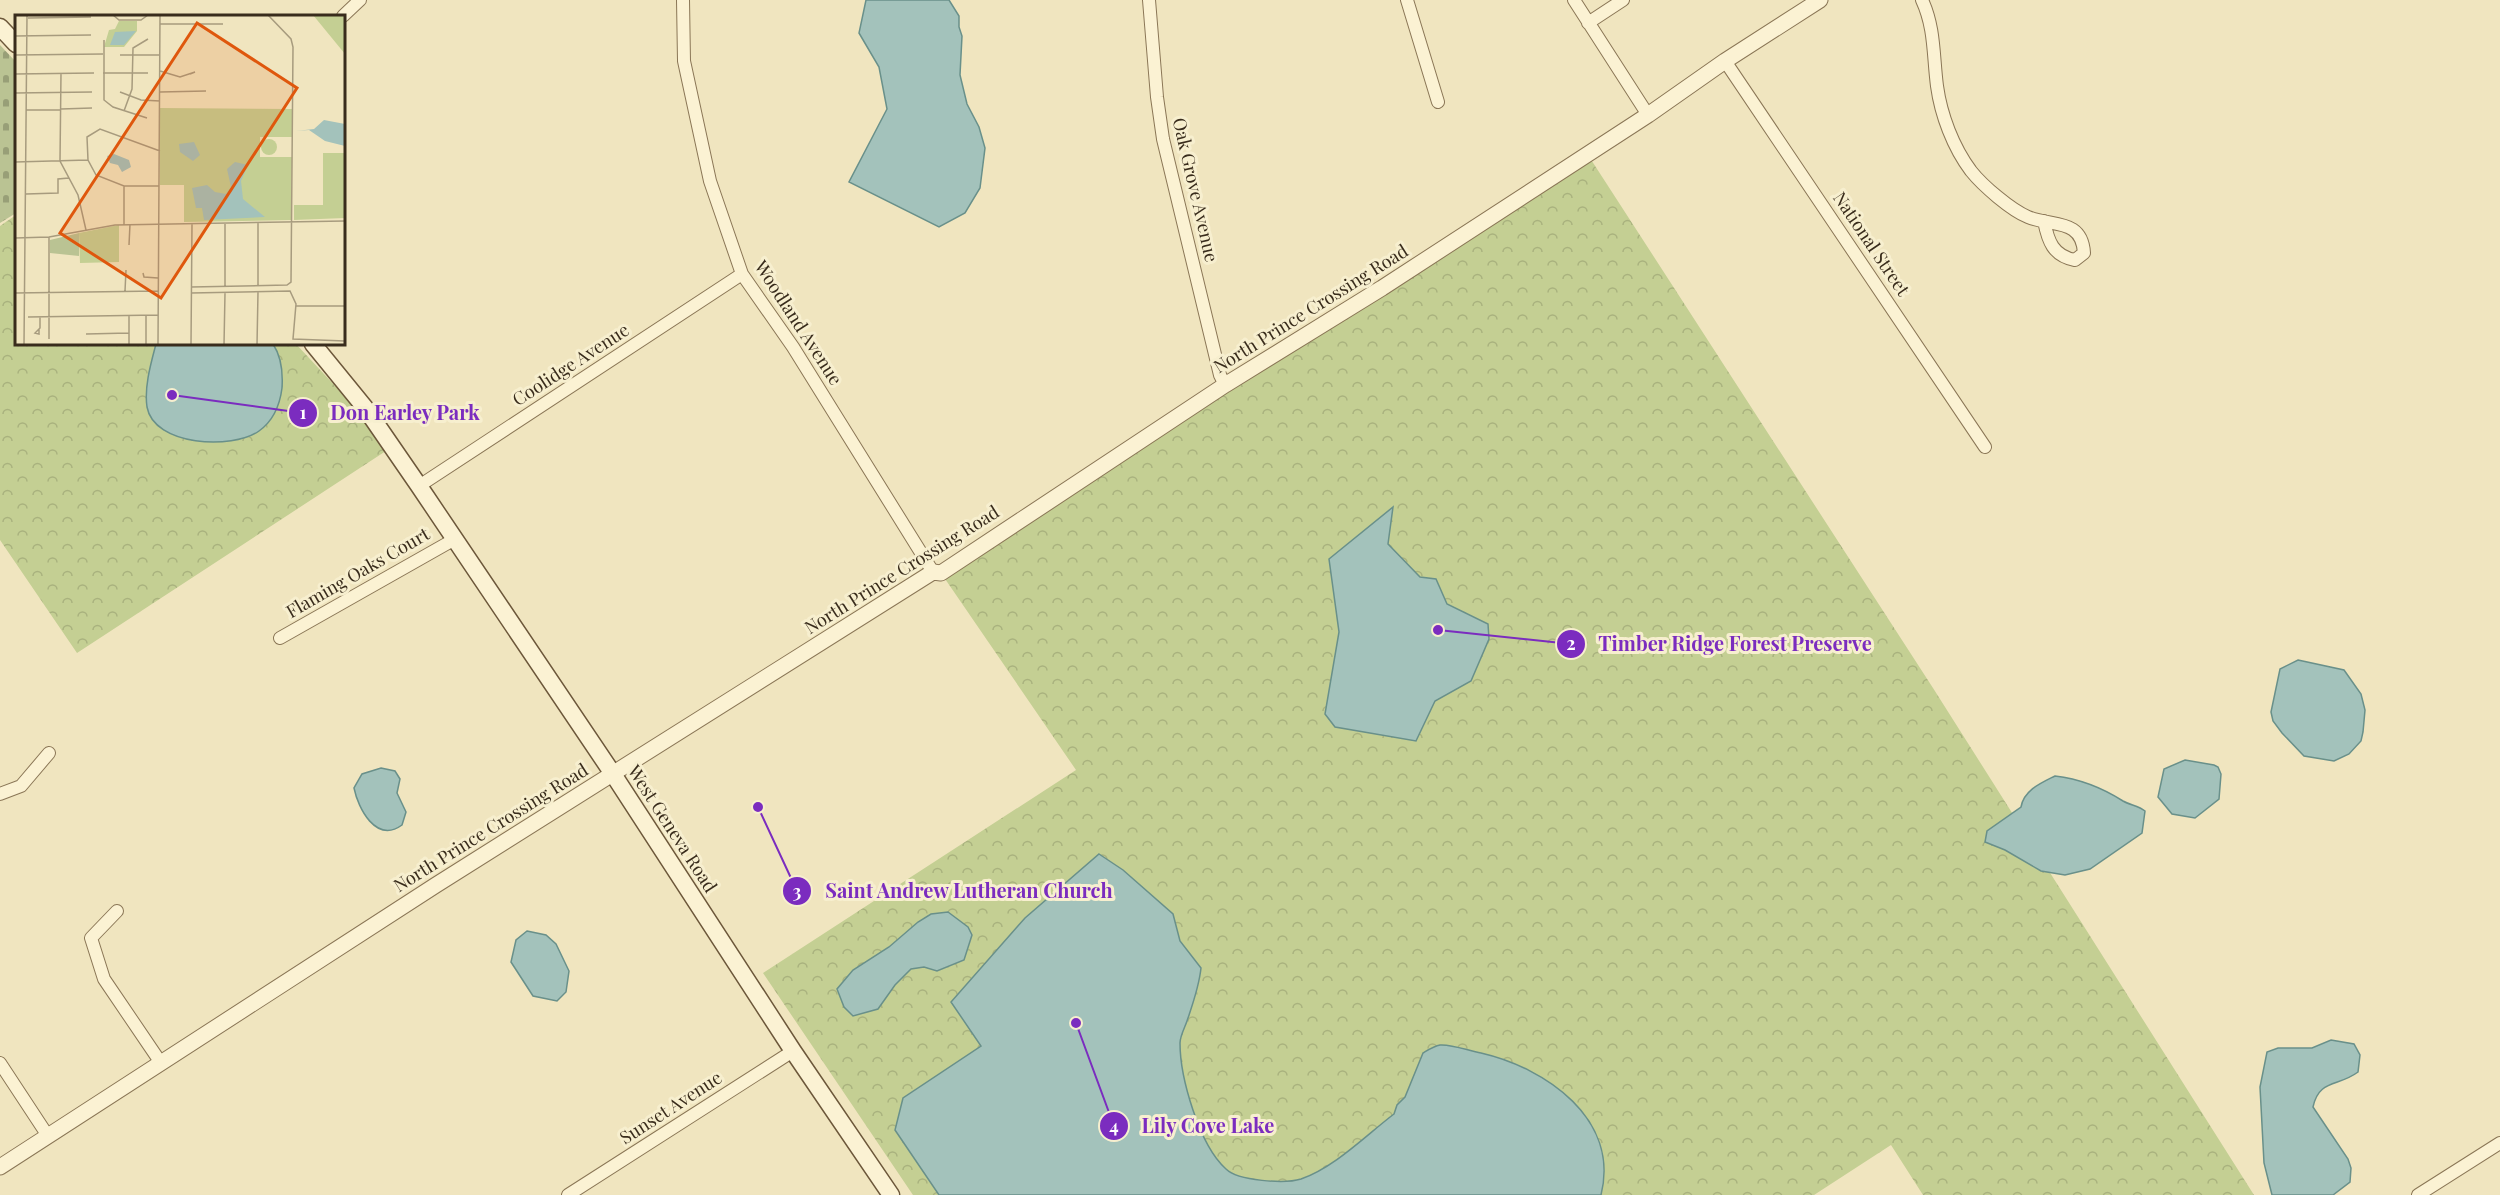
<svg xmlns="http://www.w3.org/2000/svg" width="2500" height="1195" viewBox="0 0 2500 1195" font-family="'Playfair Display',serif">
	<defs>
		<pattern id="cemetery-stones" width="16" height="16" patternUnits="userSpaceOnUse" patternTransform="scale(1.5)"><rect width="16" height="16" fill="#bac393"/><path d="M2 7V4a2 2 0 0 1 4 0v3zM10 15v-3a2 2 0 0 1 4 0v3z" fill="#989f77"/></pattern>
		<pattern id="park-crowns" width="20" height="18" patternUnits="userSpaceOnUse" patternTransform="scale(1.5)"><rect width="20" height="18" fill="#c4cf93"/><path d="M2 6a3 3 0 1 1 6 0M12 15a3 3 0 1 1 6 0" fill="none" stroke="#a9b27e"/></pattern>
	</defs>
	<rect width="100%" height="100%" fill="#f0e5bf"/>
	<path fill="url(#cemetery-stones)" d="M0 45 16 62V213L0 223Z"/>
	<path fill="url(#park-crowns)" d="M1588 155 1933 688 2254 1195H1923L1891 1145 1814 1195H913L763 973 1076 770 941 573Z
		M16 215V344H296L392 447 77 653 0 540V226Z"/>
	<path fill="#a3c2bb" stroke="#69908a" stroke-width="1.5" d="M866 0H949L959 16V27L962 36 960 75 967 104 979 127 985 148 980 188 965 213 939 227 849 182 887 109 879 67 859 33Z
		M156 344H273C281 356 283 373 282 388 280 404 273 421 259 431 232 450 154 446 147 407 144 387 151 363 156 344Z
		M1393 507 1388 544 1420 577 1436 579 1447 604 1488 624 1489 639 1471 681 1435 701 1416 741 1335 727 1325 714 1339 632 1329 559Z
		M2298 660 2344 670 2361 694 2365 710 2363 732 2361 741 2349 754 2334 761 2304 756 2282 733 2273 721 2271 712 2280 669Z
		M2185 760 2214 765 2218 767 2221 774 2219 799 2195 818 2172 814 2158 797 2164 769Z
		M381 768 395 771 400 779 397 793 406 812 402 825C376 844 358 808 354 788L362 774Z
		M2055 776C2081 779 2101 787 2123 801 2130 805 2139 806 2145 811L2142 833 2090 869 2065 875 2041 871 2005 850 1985 842 1987 831 2021 807C2024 790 2041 783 2055 776Z
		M1099 854 1123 870 1173 914 1180 941 1201 968C1199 987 1193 1003 1187 1021 1185 1027 1180 1036 1180 1043 1180 1077 1199 1145 1226 1169 1238 1181 1285 1184 1301 1179 1335 1167 1365 1136 1394 1114L1397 1105 1405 1097 1423 1053C1428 1050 1434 1046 1440 1045 1452 1044 1469 1051 1481 1053 1546 1068 1620 1119 1601 1195H939L895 1130 903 1098 981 1046 951 1002 1025 918Z
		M948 912 968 927 972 935 964 960 937 971 924 967 911 969 895 985 878 1009 853 1016 844 1007 837 989 853 970 889 947 918 922 931 914Z
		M527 931 546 935 556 944 569 971 566 992 557 1001 533 996 511 962 516 940Z
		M2331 1040 2354 1044 2360 1055 2358 1072C2338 1087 2319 1079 2313 1107L2348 1159 2351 1168 2350 1182 2333 1195H2272L2264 1163 2260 1087 2267 1052 2278 1048H2312Z"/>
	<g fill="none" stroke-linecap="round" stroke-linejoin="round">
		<defs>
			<path id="minor" d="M683 0 684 61 710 181 742 274 793 347 933 572
				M1149 0 1157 97 1163 139 1220 375 1225 385
				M1407 0 1438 102
				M1574 0 1648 115
				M1922 0C1935 28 1933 55 1937 86 1941 115 1953 147 1971 171 1983 186 2011 210 2028 217 2052 227 2082 218 2084 253L2075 260C2053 256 2048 241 2044 221
				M343 16 360 0
				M1588 23 1623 0
				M1725 61 1985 447
				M419 486 742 274
				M280 638 455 539
				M0 794 21 786 49 753
				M117 911 91 938 104 979 161 1063
				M0 1063 48 1136
				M568 1195 793 1051
				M2418 1195 2500 1143"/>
			<path id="tertiary" d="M0 1167 436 885 933 572 941 573 1225 385 1382 288 1648 115 1725 61 1820 0"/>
			<path id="secondary" d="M0 27 16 44
				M313 344 366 409 419 486 613 774 793 1051 891 1195"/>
		</defs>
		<use href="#minor" stroke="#8a7656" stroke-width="14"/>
		<use href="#tertiary" stroke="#8a7656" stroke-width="17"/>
		<use href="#secondary" stroke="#6c573a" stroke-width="19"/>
		<use href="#minor" stroke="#fbf2d3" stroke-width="12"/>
		<use href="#tertiary" stroke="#fbf2d3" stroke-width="15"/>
		<use href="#secondary" stroke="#fbf2d3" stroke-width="16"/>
	</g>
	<g text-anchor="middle" stroke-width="6" stroke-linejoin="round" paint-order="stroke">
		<g font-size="18" fill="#392c1c" stroke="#f7efcf">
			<text transform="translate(1195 190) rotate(77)" y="6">Oak Grove Avenue</text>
			<text transform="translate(1871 244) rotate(56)" y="6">National Street</text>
			<text transform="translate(1311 309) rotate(-32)" y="6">North Prince Crossing Road</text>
			<text transform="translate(798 323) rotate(57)" y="6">Woodland Avenue</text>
			<text transform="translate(571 365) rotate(-33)" y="6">Coolidge Avenue</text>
			<text transform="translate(902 570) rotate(-32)" y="6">North Prince Crossing Road</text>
			<text transform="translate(358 573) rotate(-30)" y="6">Flaming Oaks Court</text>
			<text transform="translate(491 828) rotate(-32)" y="6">North Prince Crossing Road</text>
			<text transform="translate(672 829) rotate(57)" y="6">West Geneva Road</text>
			<text transform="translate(671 1108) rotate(-33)" y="6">Sunset Avenue</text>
		</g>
	</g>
	<g transform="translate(15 15)">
		<rect width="330" height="330" fill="#f0e5bf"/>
		<path d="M246 132a8 8 0 1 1 16 0a8 8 0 1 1-16 0Z" fill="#c4cf93"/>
		<path d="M64 218V241L35 238V225Z" fill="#bac393"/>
		<path d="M298 0H330V39ZM104 6H122V16L109 32H89L94 15 100 14ZM145 93 277 94V122H245V142H277L276 205 169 207V170H145ZM308 138H330V203L279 205V190H308ZM104 210V247L65 248 64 218Z" fill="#c4cf93"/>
		<path d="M121 16 109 30H95L100 17ZM309 105 330 109V131L310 126 294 115 281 116 299 114ZM179 127 185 140 178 146 165 137 164 129ZM99 139 114 145 116 152 107 157 103 150 95 148 92 141ZM220 147 233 150 226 166 228 184 250 202 189 205 187 193H181L177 173 192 170 200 177 211 179 216 172 212 154Z" fill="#a3c2bb"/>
		<path fill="none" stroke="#a79b7e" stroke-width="1.5" d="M98 0 104 5H126L133 0M13 3 76 2M145 9H208M0 21 76 20M89 25V85L98 92 132 103M0 40 88 39M105 40H145M145 56 165 62 180 57 175 59M46 58 45 146 63 180 71 215M88 58H133M0 59 79 58M105 77 126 85 145 86M145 77 191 76M0 78 77 77M46 94 77 93M11 95H46M109 96 117 74 118 33 133 24M0 147 73 145M109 171V210M144 171H109L81 160 73 145 72 122 85 114 145 136M11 179 43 178V164L54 163M0 223 34 222 100 210 330 206M114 230 115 209M128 258 129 262 143 263M210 271V208M243 271V208M176 272 272 270 276 267 278 32 276 24 253 0M110 276 111 255M0 278 143 276M176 278 275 276 281 289 278 324 330 326M281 291H330M13 302 143 300M24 314V319L20 318 25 313V302M71 319 114 318M34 324V222M9 330 12 0M114 330V301M131 330V301M143 330 145 0M176 330 177 209M209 330 210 278M242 330 243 277"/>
		<path fill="#df570d" fill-opacity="0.15" stroke="#df570d" stroke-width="3" d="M182 8 282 73 146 283 45 218Z"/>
		<rect width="330" height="330" fill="none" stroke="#392c1c" stroke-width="3"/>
	</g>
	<path fill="none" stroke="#7b2cbf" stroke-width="2" d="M172 395L303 413M1438 630L1571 644M758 807L797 891M1076 1023L1114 1126"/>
	<g fill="#7b2cbf" stroke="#f7efcf" stroke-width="2">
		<circle cx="172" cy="395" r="6"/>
		<circle cx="1438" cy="630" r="6"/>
		<circle cx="758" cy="807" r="6"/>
		<circle cx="1076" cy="1023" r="6"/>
		<circle cx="303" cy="413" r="15"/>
		<circle cx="1571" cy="644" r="15"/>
		<circle cx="797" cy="891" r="15"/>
		<circle cx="1114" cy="1126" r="15"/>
	</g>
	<g font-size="18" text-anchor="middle" font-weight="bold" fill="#fff">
		<text x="303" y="419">1</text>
		<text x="1571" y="650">2</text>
		<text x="797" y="898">3</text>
		<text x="1114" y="1133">4</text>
	</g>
	<g font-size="20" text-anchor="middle" font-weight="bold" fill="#7b2cbf" stroke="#f7efcf" stroke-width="6" stroke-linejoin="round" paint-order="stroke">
		<text x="405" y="420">Don Earley Park</text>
		<text x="1735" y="651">Timber Ridge Forest Preserve</text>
		<text x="969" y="898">Saint Andrew Lutheran Church</text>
		<text x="1208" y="1133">Lily Cove Lake</text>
	</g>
</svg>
